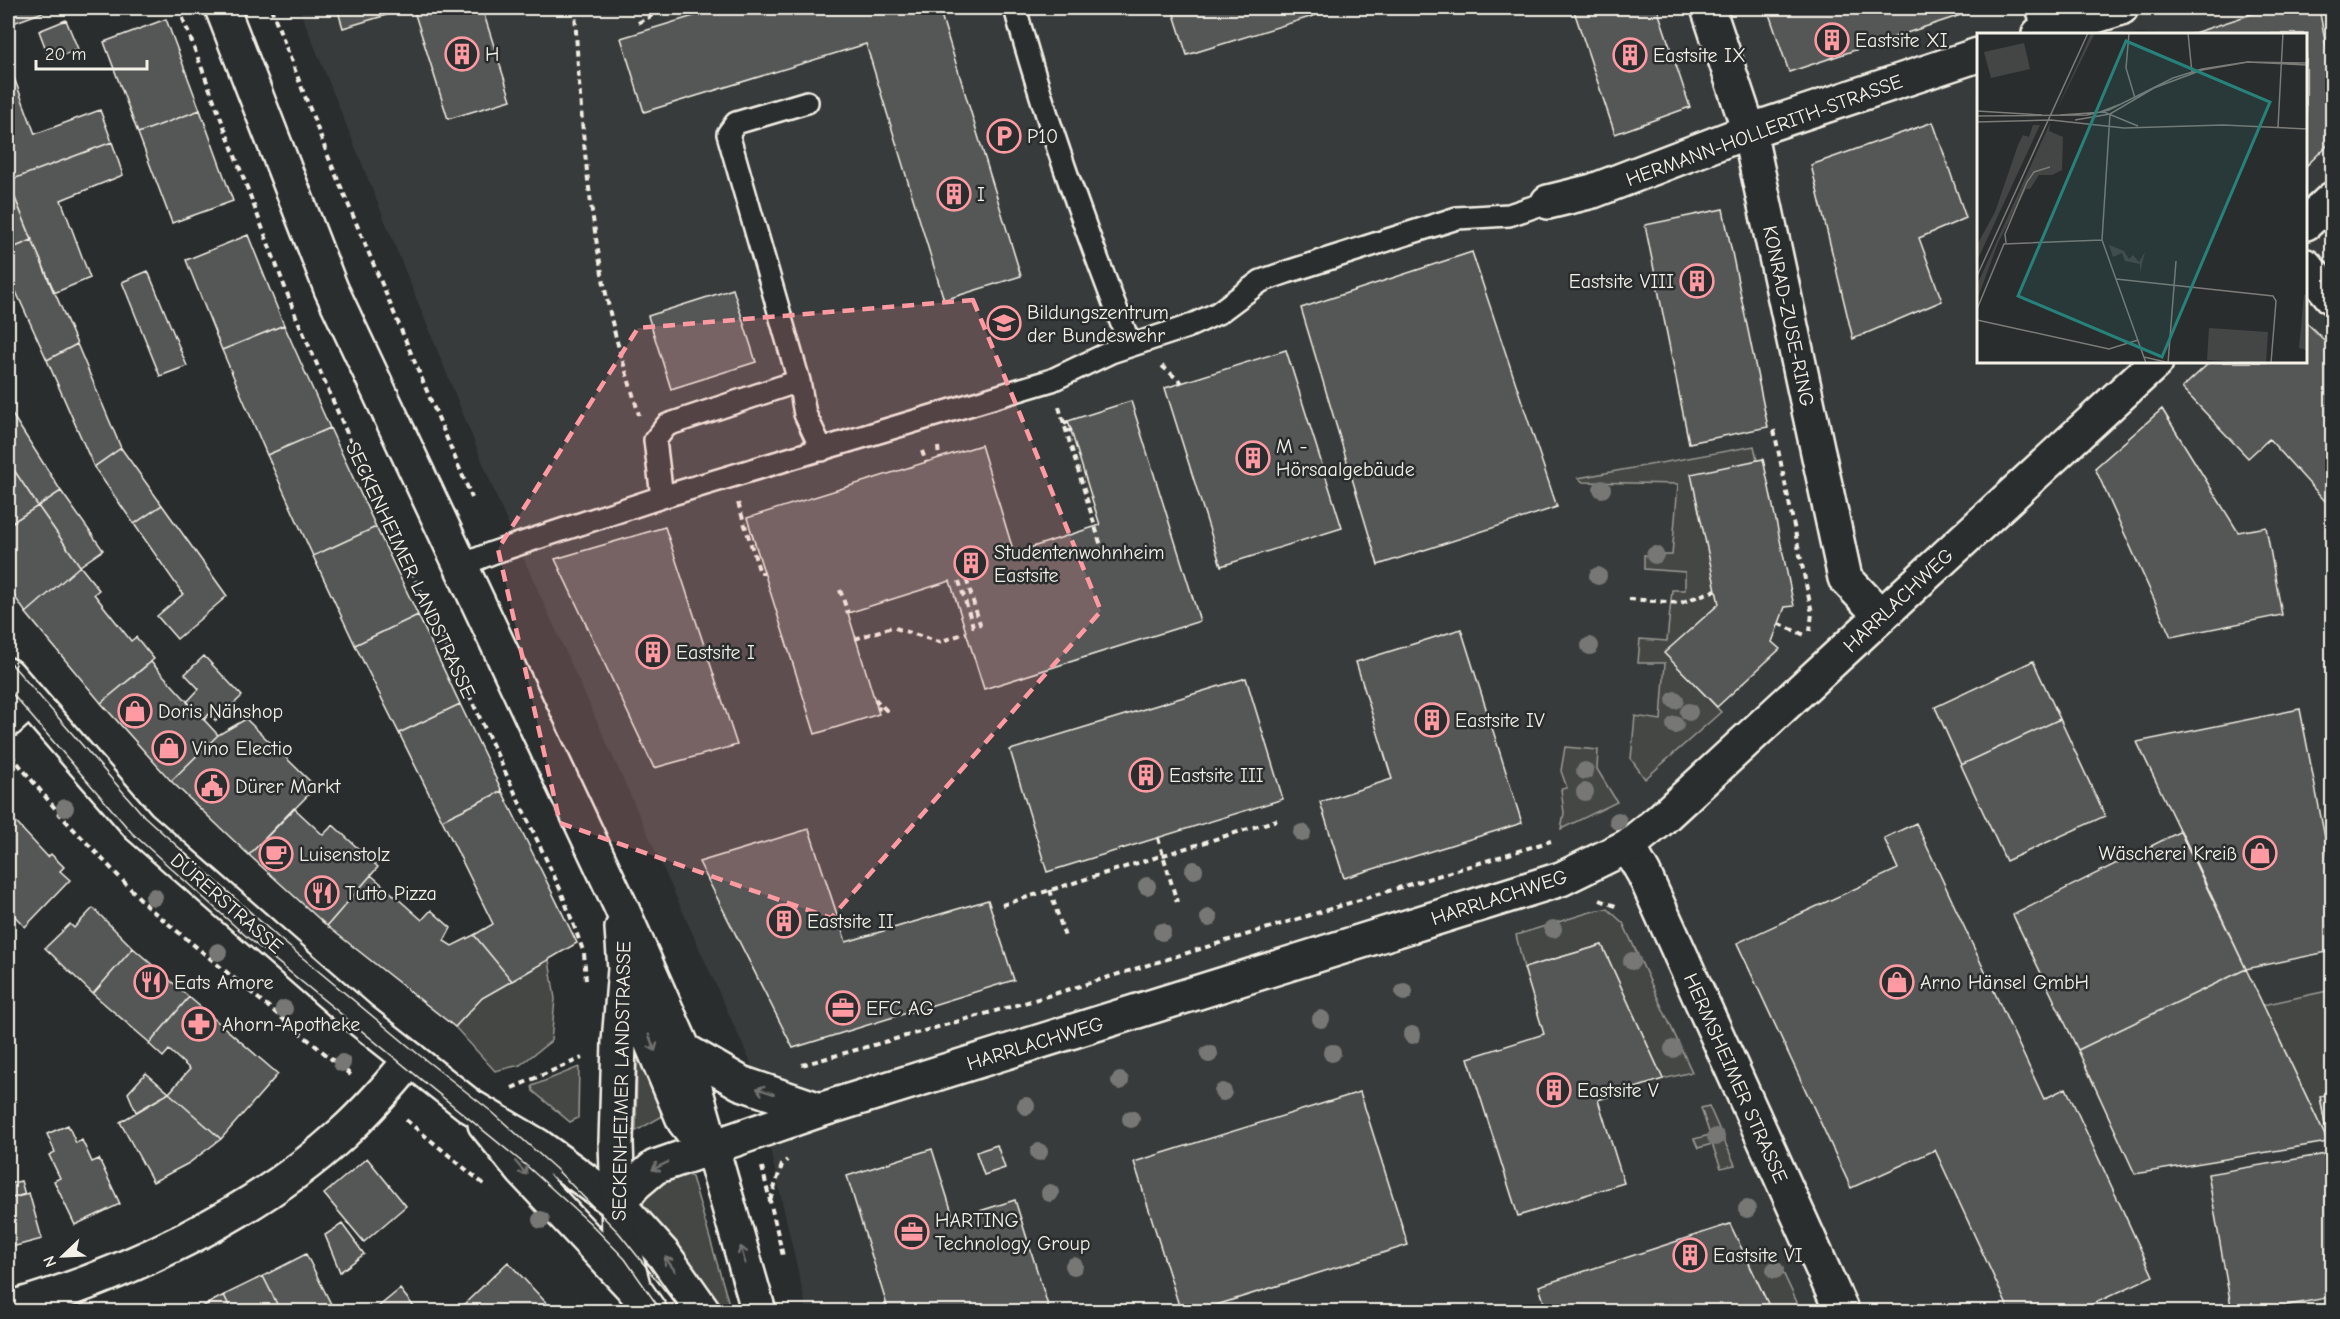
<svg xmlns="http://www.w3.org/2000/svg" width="2340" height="1319" viewBox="0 0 2340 1319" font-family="'Comic Neue',sans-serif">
	<rect width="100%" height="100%" fill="#2a2d2e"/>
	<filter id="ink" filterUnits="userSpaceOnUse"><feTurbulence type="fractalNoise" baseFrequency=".0167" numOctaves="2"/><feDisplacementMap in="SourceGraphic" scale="12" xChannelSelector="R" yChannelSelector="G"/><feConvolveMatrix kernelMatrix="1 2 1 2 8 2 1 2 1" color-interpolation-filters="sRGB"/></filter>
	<g filter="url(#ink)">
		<path fill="#373a3a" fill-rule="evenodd" d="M299 8H2332V1311H807L750 1061 503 513ZM1978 34H2306V362H1978Z"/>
		<path fill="#444645" stroke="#9c9c96" stroke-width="1.5" d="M1754 446 1757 460 1719 604 1665 653 1721 712 1645 779 1631 759 1635 716 1661 720 1665 663H1638L1640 639 1667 641 1672 590H1685V572L1644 569V555H1672L1678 484 1583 482 1578 478Z
			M1565 747 1598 750 1597 769 1617 802 1561 829 1564 813 1561 789 1567 788 1561 771Z
			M1608 909 1623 923 1692 1072 1663 1079 1602 945 1524 968 1516 935 1597 910Z
			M549 960 555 999 551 1041 520 1065 495 1071 455 1027 482 998Z
			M2332 990V1094L2320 1096 2328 1142 2263 1005Z
			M641 1059 668 1113 636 1131 637 1063Z
			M579 1067 578 1118 570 1122 533 1091 532 1086Z
			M1709 1106 1735 1165 1721 1168 1712 1144 1698 1148 1694 1139 1710 1135 1701 1108Z
			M683 1172 692 1177 731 1311H716L643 1219C640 1186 656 1183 683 1172Z
			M1773 1251 1801 1311H1771L1746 1256Z"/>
		<path fill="#555756" stroke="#f4f1e8" stroke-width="1.5" d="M8 8H54L8 25Z
			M337 8H410L343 28Z
			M413 8H482L511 100 448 119Z
			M720 8H939L1021 276 944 300 866 44 644 112 621 38Z
			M1172 8H1339L1187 55Z
			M1573 8H1657L1690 107 1615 134Z
			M1767 8H1982L1789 72Z
			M2270 8H2319L2332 77V141L2306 166V34H2191Z
			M166 19 200 110 138 133 104 42Z
			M66 20 78 49 50 60 39 31Z
			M13 75 35 134 100 110 112 142 8 181V77Z
			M200 110 233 201 172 223 138 133Z
			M1933 122 1966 218 1919 238 1942 301 1853 339 1811 165Z
			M112 142 123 175 61 200 90 278 54 293 8 181Z
			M8 181 32 240 8 250Z
			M1723 209 1768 427 1689 443 1645 225Z
			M248 235 284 325 222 350 186 260Z
			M32 240 77 344 47 360 8 274V250Z
			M1472 252 1557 507 1378 565 1301 308Z
			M148 271 187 366 160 376 122 282Z
			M733 289 756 362 671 389 648 316Z
			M2306 322 2332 348V537L2326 502 2269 439 2248 458 2182 388 2210 362H2306Z
			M284 325 330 428 267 455 222 350Z
			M77 344 121 448 94 467 47 360Z
			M1286 350 1342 528 1221 566 1165 388Z
			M1131 401 1200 621 984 689 950 581 848 613 879 714 815 734 747 518 981 445 1014 553 1100 525 1068 421Z
			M8 408 61 491 38 506 8 461Z
			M2162 409 2238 532 2266 527 2282 615 2171 637 2095 468Z
			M330 428 376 527 313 556 267 455Z
			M121 448 162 505 134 524 94 467Z
			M1763 459 1794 606 1785 607 1772 642 1780 649 1717 707 1664 653 1719 604 1691 474Z
			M8 461 38 506 8 525Z
			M61 491 103 550 80 566 38 506Z
			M162 505 227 596 177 639 157 616 183 594 134 524Z
			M38 506 80 566 26 613 8 587V525Z
			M376 527 418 615 355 645 313 556Z
			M665 527 737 745 654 768 555 559Z
			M80 566 99 590 94 594 131 641 136 637 154 659 101 703 26 613Z
			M418 615 460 704 399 733 355 645Z
			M1461 629 1522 823 1344 878 1320 802 1392 779 1356 662Z
			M204 656 242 696 216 721 209 714 204 720 187 702 199 689 185 674Z
			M2033 661 2060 719 1961 765 1935 707Z
			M151 662 218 735 171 781 101 703Z
			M1246 678 1283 799 1047 872 1010 750Z
			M460 704 502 791 442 820 399 733Z
			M2300 709 2332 874V951L2246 969 2137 742Z
			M246 719 316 787 249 855 171 781 218 735Z
			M2060 719 2105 816 2006 861 1961 765Z
			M502 791 577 943 512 981 474 935 493 924 442 820Z
			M294 808 323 835 333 825 378 867 327 926 249 855Z
			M8 814 48 857 51 854 64 867 60 871 70 880 25 927 8 909Z
			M1916 823 2044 1099 2066 1088 2153 1276 2076 1312H2010L1935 1150 1851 1188 1737 943 1898 869 1884 838Z
			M809 829 846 942 988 900 1014 980 793 1048 699 862Z
			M2181 831 2246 969 2078 1050 2013 915Z
			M371 875 422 920 431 910 451 928 444 941 452 946 474 935 512 981 482 998 455 1027 327 926Z
			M93 908 133 948 93 994 45 948 70 924 74 928Z
			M1602 945 1663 1079 1598 1100 1624 1183 1518 1216 1468 1058 1544 1034 1524 968Z
			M133 948 189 997 150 1043 93 994Z
			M2246 969 2328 1142 2135 1174 2078 1050Z
			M189 997 278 1074 221 1139 169 1093 190 1069 169 1050 163 1057 149 1044Z
			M146 1073 169 1093 136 1112 128 1093Z
			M1360 1092 1408 1245 1194 1312H1181L1134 1162Z
			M169 1093 221 1139 189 1163 153 1182 120 1122Z
			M2332 1094V1141L2328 1142 2320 1096Z
			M68 1125 76 1143 82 1140 92 1162 99 1159 120 1204 75 1225 54 1181 60 1178 49 1155 55 1152 47 1134Z
			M997 1145 1005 1168 984 1175 976 1152Z
			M932 1149 954 1219 1015 1200 1050 1312H889L847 1176Z
			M2332 1153V1297L2251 1312H2232L2208 1174Z
			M367 1158 406 1206 364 1242 324 1194Z
			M21 1181 25 1195 8 1199V1184Z
			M29 1193 42 1239 8 1248V1199Z
			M342 1224 364 1254 340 1272 325 1235Z
			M1730 1224 1772 1312H1547L1539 1286Z
			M306 1254 335 1312H281L263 1276Z
			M508 1262 555 1312H456Z
			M263 1276 281 1312H232L224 1295Z
			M400 1289 418 1312H372Z
			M224 1295 232 1312H192Z"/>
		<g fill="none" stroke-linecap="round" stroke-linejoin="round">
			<defs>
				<path id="lane" d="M1015 8C1046 122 1087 234 1130 345
					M2037 8 2045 33
					M807 102 736 123 728 134 799 381 805 414 822 450
					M662 497 655 440 667 425 799 381
					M460 566 492 553 662 497 1052 380 1111 352 1187 327 1218 313 1261 281 1287 272 1457 218 1509 215 1548 202"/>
				<path id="street" d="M1708 8 1749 131 1845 578 1881 616 2156 362
					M2039 34 2121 8
					M1548 202 1593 191 1749 131 1978 55
					M2306 223 2332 199
					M2306 266 2332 297
					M8 675 139 826 361 1020 470 1106 538 1146 618 1204 664 1255 704 1312
					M8 720 29 701
					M1628 846 1644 874 1842 1312
					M485 1124 523 1171 634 1289
					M8 1309C123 1276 254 1215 343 1133 368 1110 390 1085 411 1059"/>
				<path id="secondary" d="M222 8 331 289 621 907 684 1050 759 1312
					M622 928 625 969 619 1042 616 1142 619 1233 634 1289 650 1312
					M629 980 651 1042 684 1121 695 1135
					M684 1050 741 1083 820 1110
					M618 1204 635 1184 655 1167 820 1110 1561 879 1628 846 1658 822 1881 616"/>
			</defs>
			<use href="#lane" stroke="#f4f1e8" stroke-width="26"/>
			<use href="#street" stroke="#f4f1e8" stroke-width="38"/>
			<use href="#secondary" stroke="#f4f1e8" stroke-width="38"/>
			<path stroke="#f4f1e8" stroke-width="4" stroke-dasharray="6 4.5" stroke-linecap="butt" d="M179 8 295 314 357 456 561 891 584 953 586 981
				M271 8 330 161 472 498
				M575 8C579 106 588 212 609 308 616 344 629 379 639 415
				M638 23 651 16 654 8
				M1162 366 1182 383
				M1059 407 1104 556
				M1064 424 1067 422 1071 432
				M1774 430 1812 613 1810 631
				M938 447 939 458
				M922 451 926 462
				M738 503 760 573H764
				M959 581 973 626 980 624 966 578
				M840 590 848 613
				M1629 599 1680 603 1716 590
				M1779 624 1807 636
				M855 639 892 627 939 642 966 633
				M875 699 886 710 877 708
				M11 755 63 818 148 907 352 1076
				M1158 838 1177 902
				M1050 890 1065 937
				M1600 900 1618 907
				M1002 905 1277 820
				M802 1065 1031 1001 1551 841
				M512 1088 582 1058
				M406 1120 486 1186
				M762 1167 783 1256
				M770 1200 782 1165 787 1160"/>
			<use href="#lane" stroke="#2a2d2e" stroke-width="21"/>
			<use href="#street" stroke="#2a2d2e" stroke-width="33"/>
			<use href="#secondary" stroke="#2a2d2e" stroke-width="33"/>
			<path stroke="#f4f1e8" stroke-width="1.5" d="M8 660 144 816 280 939 418 1054 492 1112 556 1169 619 1233 682 1312
				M8 689 132 833 247 937 528 1167 590 1223 625 1259 662 1312"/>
		</g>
		<g fill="#777875">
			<circle cx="1602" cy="489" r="9"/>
			<circle cx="1655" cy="555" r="9"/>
			<circle cx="1598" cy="576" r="9"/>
			<circle cx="1590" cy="646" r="9"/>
			<circle cx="1675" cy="700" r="9"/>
			<circle cx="1689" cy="712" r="9"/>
			<circle cx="1675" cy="725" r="9"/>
			<circle cx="1585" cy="771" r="9"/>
			<circle cx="1585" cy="792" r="9"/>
			<circle cx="65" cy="808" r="9"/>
			<circle cx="1618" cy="821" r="9"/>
			<circle cx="1302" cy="833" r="9"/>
			<circle cx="1194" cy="870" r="9"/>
			<circle cx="1147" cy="886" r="9"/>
			<circle cx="154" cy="897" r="9"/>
			<circle cx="1209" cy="918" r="9"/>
			<circle cx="1553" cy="929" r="9"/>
			<circle cx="1162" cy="932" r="9"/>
			<circle cx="218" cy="952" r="9"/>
			<circle cx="1632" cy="961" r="9"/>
			<circle cx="1404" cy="992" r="9"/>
			<circle cx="284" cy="1009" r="9"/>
			<circle cx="1321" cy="1019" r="9"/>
			<circle cx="1412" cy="1035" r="9"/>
			<circle cx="1673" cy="1049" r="9"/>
			<circle cx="1332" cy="1053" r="9"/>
			<circle cx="1209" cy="1054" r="9"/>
			<circle cx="342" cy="1063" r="9"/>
			<circle cx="1120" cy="1081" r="9"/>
			<circle cx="1223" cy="1092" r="9"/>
			<circle cx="1026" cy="1106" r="9"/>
			<circle cx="1131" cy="1119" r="9"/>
			<circle cx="1716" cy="1137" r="9"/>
			<circle cx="1039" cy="1152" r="9"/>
			<circle cx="1050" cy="1193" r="9"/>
			<circle cx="1747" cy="1209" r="9"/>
			<circle cx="541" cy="1220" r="9"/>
			<circle cx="1074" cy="1266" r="9"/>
			<circle cx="1775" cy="1270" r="9"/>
		</g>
		<defs><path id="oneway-shaft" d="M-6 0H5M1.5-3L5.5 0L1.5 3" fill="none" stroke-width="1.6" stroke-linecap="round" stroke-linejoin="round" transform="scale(1.5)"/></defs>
		<g stroke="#71726f">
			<use href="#oneway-shaft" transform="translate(652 1043) rotate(69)"/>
			<use href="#oneway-shaft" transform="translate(765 1091) rotate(-162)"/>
			<use href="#oneway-shaft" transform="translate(660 1166) rotate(154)"/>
			<use href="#oneway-shaft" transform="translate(521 1168) rotate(49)"/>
			<use href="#oneway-shaft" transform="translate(743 1255) rotate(-105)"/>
			<use href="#oneway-shaft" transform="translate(670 1264) rotate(-126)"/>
		</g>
	</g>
	<path fill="#ff9aa2" fill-opacity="0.2" stroke="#ff9aa2" stroke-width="4.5" stroke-dasharray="12 8" stroke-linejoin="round" d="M973 300 1101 611 831 918 560 823 498 549 638 328Z"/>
	<defs>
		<symbol id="building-ring" viewBox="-11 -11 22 22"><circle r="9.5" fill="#2a2d2e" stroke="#ff9aa2" stroke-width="1.5"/><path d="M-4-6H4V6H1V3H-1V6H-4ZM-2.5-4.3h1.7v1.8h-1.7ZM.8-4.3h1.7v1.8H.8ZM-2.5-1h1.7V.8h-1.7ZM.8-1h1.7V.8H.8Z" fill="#ff9aa2"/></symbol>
		<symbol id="parking-ring" viewBox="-11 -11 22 22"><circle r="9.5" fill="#2a2d2e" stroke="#ff9aa2" stroke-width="1.5"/><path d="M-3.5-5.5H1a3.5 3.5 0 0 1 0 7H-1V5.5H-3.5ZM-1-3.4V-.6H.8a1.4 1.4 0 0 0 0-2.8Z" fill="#ff9aa2"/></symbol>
		<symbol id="university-ring" viewBox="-11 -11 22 22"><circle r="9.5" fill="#2a2d2e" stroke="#ff9aa2" stroke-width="1.5"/><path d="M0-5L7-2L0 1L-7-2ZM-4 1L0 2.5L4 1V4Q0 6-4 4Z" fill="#ff9aa2"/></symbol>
		<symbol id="shop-ring" viewBox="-11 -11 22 22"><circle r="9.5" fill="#2a2d2e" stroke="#ff9aa2" stroke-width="1.5"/><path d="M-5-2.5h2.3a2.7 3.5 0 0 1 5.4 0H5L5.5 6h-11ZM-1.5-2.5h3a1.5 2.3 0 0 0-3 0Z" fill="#ff9aa2"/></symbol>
		<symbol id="civic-ring" viewBox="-11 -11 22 22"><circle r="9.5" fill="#2a2d2e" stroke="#ff9aa2" stroke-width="1.5"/><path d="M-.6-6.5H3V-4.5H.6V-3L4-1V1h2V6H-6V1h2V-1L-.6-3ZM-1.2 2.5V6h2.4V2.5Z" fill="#ff9aa2"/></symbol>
		<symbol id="cafe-ring" viewBox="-11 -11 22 22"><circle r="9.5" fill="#2a2d2e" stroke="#ff9aa2" stroke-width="1.5"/><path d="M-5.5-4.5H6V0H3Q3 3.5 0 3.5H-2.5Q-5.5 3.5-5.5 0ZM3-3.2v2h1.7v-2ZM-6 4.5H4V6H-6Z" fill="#ff9aa2"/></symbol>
		<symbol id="restaurant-ring" viewBox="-11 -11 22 22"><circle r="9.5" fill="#2a2d2e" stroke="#ff9aa2" stroke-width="1.5"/><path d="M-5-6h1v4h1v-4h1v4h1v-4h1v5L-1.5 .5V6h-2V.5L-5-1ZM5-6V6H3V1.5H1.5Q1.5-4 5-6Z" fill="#ff9aa2"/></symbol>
		<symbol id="office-ring" viewBox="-11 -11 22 22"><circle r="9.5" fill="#2a2d2e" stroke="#ff9aa2" stroke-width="1.5"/><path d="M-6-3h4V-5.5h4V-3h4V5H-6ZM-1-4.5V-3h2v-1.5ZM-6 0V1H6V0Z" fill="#ff9aa2"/></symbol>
		<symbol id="pharmacy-ring" viewBox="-11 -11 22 22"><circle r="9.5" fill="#2a2d2e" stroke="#ff9aa2" stroke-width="1.5"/><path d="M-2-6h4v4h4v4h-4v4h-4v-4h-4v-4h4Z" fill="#ff9aa2"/></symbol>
	</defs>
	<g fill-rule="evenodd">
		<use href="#building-ring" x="1813" y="21" width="38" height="38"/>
		<use href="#building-ring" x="443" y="35" width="38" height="38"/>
		<use href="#building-ring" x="1611" y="36" width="38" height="38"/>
		<use href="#parking-ring" x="985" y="117" width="38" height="38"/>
		<use href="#building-ring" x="935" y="175" width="38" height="38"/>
		<use href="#building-ring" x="1678" y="262" width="38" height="38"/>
		<use href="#university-ring" x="985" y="304" width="38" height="38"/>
		<use href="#building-ring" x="1234" y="439" width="38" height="38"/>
		<use href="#building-ring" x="952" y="544" width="38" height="38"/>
		<use href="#building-ring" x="634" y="633" width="38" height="38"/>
		<use href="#shop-ring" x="116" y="692" width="38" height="38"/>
		<use href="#building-ring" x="1413" y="701" width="38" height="38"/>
		<use href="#shop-ring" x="150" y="729" width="38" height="38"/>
		<use href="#building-ring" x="1127" y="756" width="38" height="38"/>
		<use href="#civic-ring" x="193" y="767" width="38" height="38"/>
		<use href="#shop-ring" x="2241" y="834" width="38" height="38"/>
		<use href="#cafe-ring" x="257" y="835" width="38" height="38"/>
		<use href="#restaurant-ring" x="303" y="874" width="38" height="38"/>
		<use href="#building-ring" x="765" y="902" width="38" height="38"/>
		<use href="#restaurant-ring" x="132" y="963" width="38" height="38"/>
		<use href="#shop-ring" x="1878" y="963" width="38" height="38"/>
		<use href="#office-ring" x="824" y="989" width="38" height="38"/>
		<use href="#pharmacy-ring" x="180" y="1005" width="38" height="38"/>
		<use href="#building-ring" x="1535" y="1071" width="38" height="38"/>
		<use href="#office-ring" x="893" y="1213" width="38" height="38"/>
		<use href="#building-ring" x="1671" y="1236" width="38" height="38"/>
	</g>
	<g text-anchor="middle" stroke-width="5" stroke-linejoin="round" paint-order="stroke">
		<g font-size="20" fill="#f4f1e8" stroke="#2a2d2e" text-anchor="start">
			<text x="1855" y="47">Eastsite XI</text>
			<text x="485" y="61">H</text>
			<text x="1653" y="62">Eastsite IX</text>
			<text x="1027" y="143">P10</text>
			<text x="977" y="201">I</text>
			<text x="1674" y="288" text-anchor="end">Eastsite VIII</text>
			<text x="1027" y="319">Bildungszentrum<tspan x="1027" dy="23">der Bundeswehr</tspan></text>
			<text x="1276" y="453">M -<tspan x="1276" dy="23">Hörsaalgebäude</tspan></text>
			<text x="994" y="559">Studentenwohnheim<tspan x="994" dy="23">Eastsite</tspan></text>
			<text x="676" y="659">Eastsite I</text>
			<text x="158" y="718">Doris Nähshop</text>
			<text x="1455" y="727">Eastsite IV</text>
			<text x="192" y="755">Vino Electio</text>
			<text x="1169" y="782">Eastsite III</text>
			<text x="235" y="793">Dürer Markt</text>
			<text x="2237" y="860" text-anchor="end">Wäscherei Kreiß</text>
			<text x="299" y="861">Luisenstolz</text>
			<text x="345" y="900">Tutto Pizza</text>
			<text x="807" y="928">Eastsite II</text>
			<text x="174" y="989">Eats Amore</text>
			<text x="1920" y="989">Arno Hänsel GmbH</text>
			<text x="866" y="1015">EFC AG</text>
			<text x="222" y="1031">Ahorn-Apotheke</text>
			<text x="1577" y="1097">Eastsite V</text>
			<text x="935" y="1227">HARTING<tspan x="935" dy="23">Technology Group</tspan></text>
			<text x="1713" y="1262">Eastsite VI</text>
		</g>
		<g font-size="20" fill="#f4f1e8" stroke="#2a2d2e">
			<text transform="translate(1764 130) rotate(-20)" y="7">HERMANN-HOLLERITH-STRASSE</text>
			<text transform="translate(1789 316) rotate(78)" y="7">KONRAD-ZUSE-RING</text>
			<text transform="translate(411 570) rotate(65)" y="7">SECKENHEIMER LANDSTRASSE</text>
			<text transform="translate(1898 600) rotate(-43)" y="7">HARRLACHWEG</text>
			<text transform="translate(1499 897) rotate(-18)" y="7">HARRLACHWEG</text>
			<text transform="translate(227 903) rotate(41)" y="7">DÜRERSTRASSE</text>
			<text transform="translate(1035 1043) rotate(-17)" y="7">HARRLACHWEG</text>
			<text transform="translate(1736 1078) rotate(66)" y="7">HERMSHEIMER STRASSE</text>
			<text transform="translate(621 1081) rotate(-89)" y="7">SECKENHEIMER LANDSTRASSE</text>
		</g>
	</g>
	<g transform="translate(1977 33)">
		<rect width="330" height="330" fill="#2a2d2e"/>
		<path d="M114 0H118L79 78 106 19ZM47 10 53 36 14 45 7 19ZM73 90 72 98 86 104 85 137 75 142H62L53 156H49L21 210 0 267V252ZM56 92H63L0 228V212L18 179 41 112 46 102 52 104ZM132 212 147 218 152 226 156 222 162 229 168 219 163 239V231L148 228 145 220 136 224ZM327 262H330V330L329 317 322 315ZM232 295 291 299 289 330 230 327Z" fill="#444645"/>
		<path fill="none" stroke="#7b7b78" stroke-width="1.5" d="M152 0 149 35 158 65M211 0 215 40M0 78 65 82M123 79 144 71M133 81 125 207 169 330M83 82 127 79 161 93M0 83 110 82 132 77 196 45 225 36 270 29 330 30M98 87 133 81 177 55 225 37 271 29 330 32M0 89 74 87 147 95 246 92 330 96M301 94 306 0M29 210 28 201 50 149 57 139 73 134M0 243 111 0M139 246 296 263 299 268 294 330M0 276 27 211 125 207M0 287 132 316 161 307M167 324 193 330M191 330 199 228"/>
		<path fill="#26827a" fill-opacity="0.15" stroke="#26827a" stroke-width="3" d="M149 8 293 69 185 324 41 263Z"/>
		<rect width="330" height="330" fill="none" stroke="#f4f1e8" stroke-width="3"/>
	</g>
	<rect width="2340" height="1319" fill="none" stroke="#2a2d2e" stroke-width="30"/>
	<rect x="15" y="15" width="2310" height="1289" fill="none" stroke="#f4f1e8" stroke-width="2" filter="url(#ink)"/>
	<g transform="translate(63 1256) rotate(247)" stroke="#2a2d2e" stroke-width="4.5" paint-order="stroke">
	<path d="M0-4.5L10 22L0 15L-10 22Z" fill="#f4f1e8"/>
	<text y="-9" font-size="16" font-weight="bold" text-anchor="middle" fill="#f4f1e8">N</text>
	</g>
	<path d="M36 60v9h111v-9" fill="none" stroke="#f4f1e8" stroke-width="3"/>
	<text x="45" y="60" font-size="18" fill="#f4f1e8" stroke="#2a2d2e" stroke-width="4.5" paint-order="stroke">20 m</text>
</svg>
